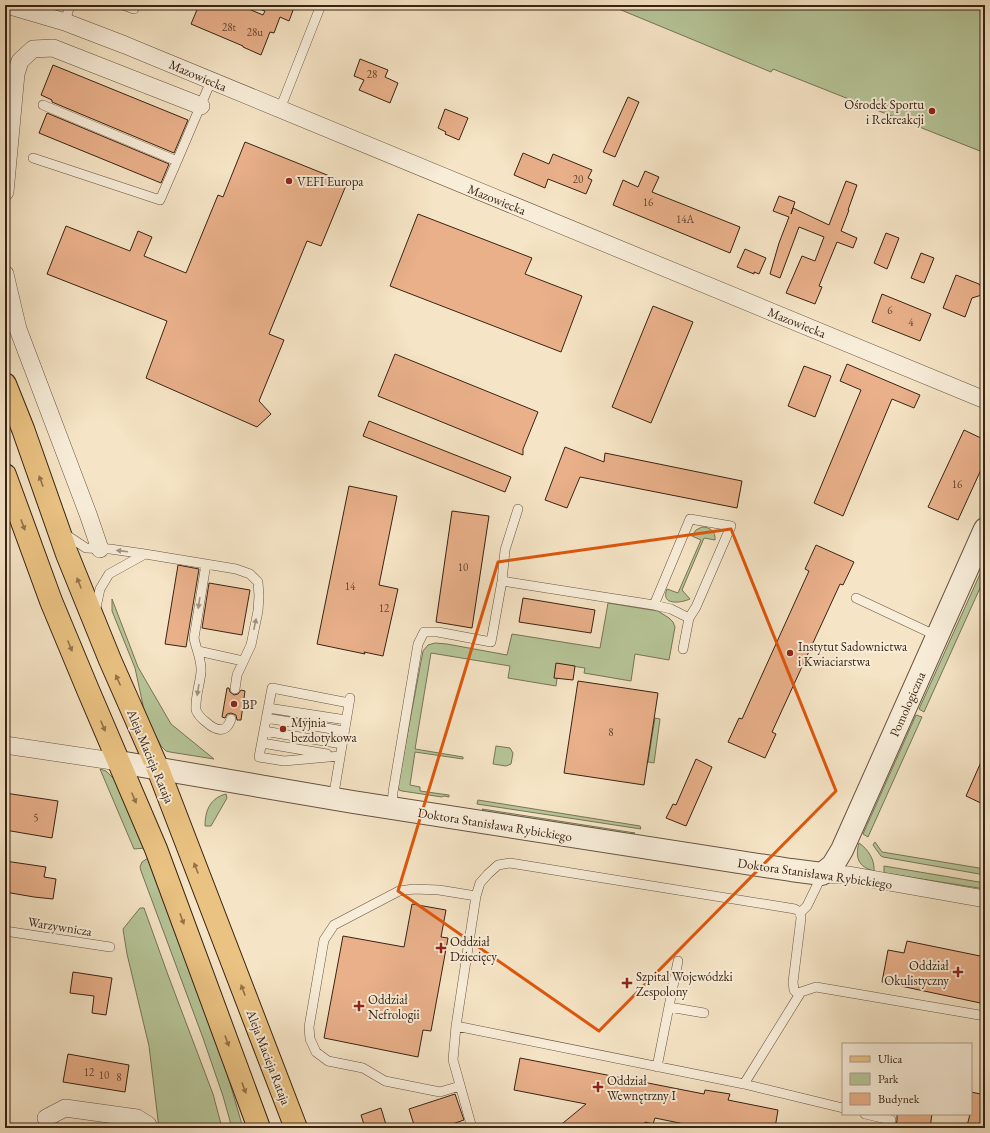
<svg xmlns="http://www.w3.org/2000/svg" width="990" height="1133" viewBox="0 0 990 1133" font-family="'EB Garamond',serif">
	<rect width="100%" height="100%" fill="#f5e4c5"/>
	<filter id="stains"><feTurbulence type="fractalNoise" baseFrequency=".005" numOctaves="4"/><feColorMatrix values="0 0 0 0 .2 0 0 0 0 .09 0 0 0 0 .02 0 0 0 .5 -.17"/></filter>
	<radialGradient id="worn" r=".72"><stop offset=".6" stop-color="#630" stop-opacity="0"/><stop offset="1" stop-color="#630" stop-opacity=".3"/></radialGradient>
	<path fill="#b6c598" stroke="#787456" d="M609 5H985V153L773 69 771 72Z
		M702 527C710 527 716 532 715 540L704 538 682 590 690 599C681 603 660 606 667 589L678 593 701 540 692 536 696 530Z
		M985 563V577L924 712 919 709Z
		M112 599 138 667 171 724 214 759 170 752 166 751 161 746 147 719 144 710 135 668 112 611Z
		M608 603 658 611 669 618 673 622 675 627 669 660 635 654 631 681 584 673 585 668 559 664 556 686 508 678 510 666 431 653 415 749 463 757V759L415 752 410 785 420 787V791L449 795V797L444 796 442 797 402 791 399 790 398 785 423 651 428 645 435 643 447 644 507 655 512 634 600 648Z
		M916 715 922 717 868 837 863 834Z
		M655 718 660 719 654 763 648 762Z
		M496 746 510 748 513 753 511 764 506 766 493 764Z
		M100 769 106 771 116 781 145 848 134 849Z
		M226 794 227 798 211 826H205C205 811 210 798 226 794Z
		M478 800 640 826 641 829 477 804Z
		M482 809 635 833 629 834 484 811Z
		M875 842 882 852 985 869V875L883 857 881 856 873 845Z
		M859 843C868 849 875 860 874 871 858 867 855 857 859 843Z
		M148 858 227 1073 243 1128H232L223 1096 203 1038 141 871 140 867 142 862Z
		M884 866 985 883V889L884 873Z
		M140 908H144L168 975 213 1094 222 1128H159L149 1046 127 954 123 929Z"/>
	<path fill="#e9b08a" stroke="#392313" d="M199 5H239L263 15 265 11 251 6V5H295L289 21 280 17 274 33 270 32 261 55 243 47V46L191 24Z
		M360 59 388 70 385 77 398 83 390 103 359 90 364 80 354 76Z
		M53 65 188 120 174 153 52 102V100L41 95Z
		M628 97 639 102 615 157 603 152Z
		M445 109 468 118 459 140 445 134 446 132 438 128Z
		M47 113 169 164 161 183 39 133Z
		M245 142 347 183 321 246 307 241 269 334 284 340 259 401 271 414 257 427 146 378 167 321 47 274 66 226 130 251 138 231 152 237 144 256 186 273 218 195 223 197Z
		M523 153 549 164 553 154 592 170 588 178 592 180 586 194 548 179 545 188 514 175Z
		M645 171 659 177 652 192 740 227 730 253 613 205 623 180 638 187Z
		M846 181 857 185 848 210H849L841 231 857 238 853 248 837 242 819 286 822 287 815 304 786 293 802 256 815 261 824 237 799 227 780 278 770 274 779 243 789 217 773 211 779 196 795 202 791 214 793 208 829 225Z
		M418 214 532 258 525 274 582 296 561 352 390 286Z
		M886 233 899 238 887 269 874 263Z
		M745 249 766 258 759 274 754 272V274L737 267Z
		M921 253 934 258 924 283 911 278Z
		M956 275 979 284 985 293V294L972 298 965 317 943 308Z
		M882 294 931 314 920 341 872 322Z
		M653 306 693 322 651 423 612 407Z
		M395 354 538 412 523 449V455L378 396Z
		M847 364 920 395 914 408 892 399 843 516 814 503 861 390 840 381Z
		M804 366 831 376 815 417 788 406Z
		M369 421 511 477 505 492 363 436Z
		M964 430 985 440V461L958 520 928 507Z
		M565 447 604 462 605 453 742 481 737 508 580 477 567 508 545 500Z
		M349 486 397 496 379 585 398 589 383 656 364 652 365 654 317 644Z
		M452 511 489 516 472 628 436 622Z
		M816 545 854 562 843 585 840 584 772 732 776 734 765 758 728 742 739 718 742 719 809 571 805 569Z
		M178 565 199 569 186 647 165 644Z
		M209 583 250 590 242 635 202 628Z
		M523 598 595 610 591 633 519 622Z
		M556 663 575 666 573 680 554 678Z
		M578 681 658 693 644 785 564 773Z
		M227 688H229L230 692 234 695 238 694 241 690 245 691 241 720H237L236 715 231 713 227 714 225 718 222 717Z
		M985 753V805L966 796Z
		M696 759 712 767 686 826 666 818 673 804 676 805Z
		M5 793 58 801 52 838 5 830Z
		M5 861 46 867 44 877 56 879 53 899 34 897 5 892Z
		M412 904 446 910 441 937 448 938 431 1031 423 1030 418 1057 324 1038 343 936 404 947Z
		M907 941 985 957V1004L882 982 888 950 904 953Z
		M73 972 112 978 106 1015 92 1013 94 996 70 993Z
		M68 1054 129 1065 125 1092 63 1082Z
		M520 1058 704 1094 705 1090 730 1094 728 1100 778 1110 775 1128H694V1126L655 1118 653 1124 645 1122 644 1128H557L586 1104 514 1090Z
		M971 1092 985 1095V1128H975L967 1126 970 1114H971Z
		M455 1094 464 1120 441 1128H415L409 1109Z
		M381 1108 387 1128H365L361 1115Z
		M897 1114H932L930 1128H894L897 1121Z"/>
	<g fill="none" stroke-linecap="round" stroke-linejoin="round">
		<defs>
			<path id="service" d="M123 5 134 9 136 5
				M65 22 70 5
				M43 105 177 161 211 81
				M280 109 321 5
				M33 158 160 200 177 161
				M65 534 86 548 110 549 145 554 236 569 250 574 258 582 259 596 258 611 251 645 237 675 235 689
				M206 564 194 638C196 649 202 660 201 672 200 684 195 697 196 710 198 715 202 719 206 722 216 731 226 734 231 719
				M502 581 654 605 671 609 689 618 683 649
				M856 598 937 636
				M654 605 690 519 731 526 696 607 689 618
				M95 612 100 589 109 574 145 554
				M198 651 243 661
				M268 708 346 720
				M266 718 344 731
				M264 731 342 744
				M262 743 327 754
				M340 756 284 761 259 757 272 688 349 703
				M333 799 350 698
				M392 808 393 792 418 644 424 632H438L491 642 502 581 505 550 518 509
				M476 896 480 883 488 874 498 865 510 863 795 909 800 912 801 918 793 982 794 990 799 995
				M800 913 807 906 822 875
				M5 931 110 947
				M669 1007 704 1013
				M456 1026 476 896 439 890 414 889 399 891 334 925 324 940 309 1027 310 1039 316 1052 328 1061 363 1068 385 1081 440 1092 460 1086
				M657 1067 678 961
				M744 1084 843 1108
				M865 1114 891 1120
				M472 1128 453 1060 456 1026 744 1084 801 992 816 987 985 1016"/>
			<path id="minor" d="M7 5 65 22 125 45 985 400
				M5 192 16 74 20 61 33 49 53 48 201 106
				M5 274 18 329 88 514 100 549
				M5 745 119 762
				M822 874 849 875 985 899
				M46 1118 65 1108 137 1118 148 1125 149 1128"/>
			<path id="tertiary" d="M119 762 353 802 791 870 822 874 833 865 842 850 985 529"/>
			<path id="primary" d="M5 384 23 429 67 554 110 660 158 769 296 1128
				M5 475 51 601 88 690 156 849 259 1128"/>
		</defs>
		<use href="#service" stroke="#685340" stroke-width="10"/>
		<use href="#minor" stroke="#685340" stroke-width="18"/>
		<use href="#tertiary" stroke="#685340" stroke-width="24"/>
		<use href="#primary" stroke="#392313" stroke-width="24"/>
		<use href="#service" stroke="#f8edd9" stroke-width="9"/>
		<use href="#minor" stroke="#f8edd9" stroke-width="17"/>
		<use href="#tertiary" stroke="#f8edd9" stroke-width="22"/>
		<use href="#primary" stroke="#eac282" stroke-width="22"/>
	</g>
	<defs><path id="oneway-solid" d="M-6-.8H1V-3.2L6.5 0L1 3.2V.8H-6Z"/></defs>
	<g fill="#92724a">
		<use href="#oneway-solid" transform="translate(41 481) rotate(-110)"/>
		<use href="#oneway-solid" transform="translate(23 525) rotate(70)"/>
		<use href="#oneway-solid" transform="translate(79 583) rotate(-112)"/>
		<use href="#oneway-solid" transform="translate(70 646) rotate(68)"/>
		<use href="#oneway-solid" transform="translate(118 680) rotate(-114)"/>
		<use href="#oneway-solid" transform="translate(103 726) rotate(67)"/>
		<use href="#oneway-solid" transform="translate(134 798) rotate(67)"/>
		<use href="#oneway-solid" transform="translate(196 868) rotate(-111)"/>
		<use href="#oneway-solid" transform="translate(182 919) rotate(70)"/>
		<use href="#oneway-solid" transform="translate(243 990) rotate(-111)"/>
		<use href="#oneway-solid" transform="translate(227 1041) rotate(70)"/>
		<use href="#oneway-solid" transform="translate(244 1088) rotate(70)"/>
	</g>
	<g fill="#a29280">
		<use href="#oneway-solid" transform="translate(122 551) rotate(-173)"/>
		<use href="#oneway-solid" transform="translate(199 603) rotate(99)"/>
		<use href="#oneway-solid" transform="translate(255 624) rotate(-78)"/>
		<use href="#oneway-solid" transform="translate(198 690) rotate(99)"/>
	</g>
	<path fill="none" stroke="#df560c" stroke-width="3" stroke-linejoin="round" d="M731 529 836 791 599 1031 398 891 498 562Z"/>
	<g fill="#8f2418" stroke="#f8edd9" stroke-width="1.5">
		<circle cx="932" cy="111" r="4"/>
		<circle cx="289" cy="181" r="4"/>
		<circle cx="790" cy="653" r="4"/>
		<circle cx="234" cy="704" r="4"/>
		<circle cx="283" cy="729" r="4"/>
		<path d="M439 942h4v4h4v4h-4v4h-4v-4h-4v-4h4z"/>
		<path d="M956 966h4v4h4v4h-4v4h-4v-4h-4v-4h4z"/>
		<path d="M625 977h4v4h4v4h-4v4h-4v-4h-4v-4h4z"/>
		<path d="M357 1000h4v4h4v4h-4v4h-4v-4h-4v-4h4z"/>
		<path d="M596 1081h4v4h4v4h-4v4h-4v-4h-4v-4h4z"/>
	</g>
	<g text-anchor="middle" stroke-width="4" stroke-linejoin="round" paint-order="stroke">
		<g font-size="11" fill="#654631">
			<text x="229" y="31">28t</text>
			<text x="255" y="36">28u</text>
			<text x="372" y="78">28</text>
			<text x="578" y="183">20</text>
			<text x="648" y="206">16</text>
			<text x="685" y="223">14A</text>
			<text x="890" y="314">6</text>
			<text x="911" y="326">4</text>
			<text x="957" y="488">16</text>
			<text x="463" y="571">10</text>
			<text x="350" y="590">14</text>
			<text x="384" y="612">12</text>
			<text x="611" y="736">8</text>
			<text x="36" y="821">5</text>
			<text x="89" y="1076">12</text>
			<text x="104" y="1079">10</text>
			<text x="119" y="1081">8</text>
		</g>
		<g font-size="13" fill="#392313" stroke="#f8edd9">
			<text transform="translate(198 75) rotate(23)" y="5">Mazowiecka</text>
			<text transform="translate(497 199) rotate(22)" y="5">Mazowiecka</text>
			<text transform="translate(797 322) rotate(22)" y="5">Mazowiecka</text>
			<text transform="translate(907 704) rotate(-66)" y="5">Pomologiczna</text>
			<text transform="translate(151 756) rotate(67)" y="5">Aleja Macieja Rataja</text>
			<text transform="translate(495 824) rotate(9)" y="5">Doktora Stanisława Rybickiego</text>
			<text transform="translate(815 873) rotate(8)" y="5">Doktora Stanisława Rybickiego</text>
			<text transform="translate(60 926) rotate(9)" y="5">Warzywnicza</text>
			<text transform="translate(269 1057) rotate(69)" y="5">Aleja Macieja Rataja</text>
		</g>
		<g font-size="13" fill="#392313" stroke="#f8edd9" text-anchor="start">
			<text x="924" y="109" text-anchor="end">Ośrodek Sportu<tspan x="924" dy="15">i Rekreakcji</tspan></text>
			<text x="297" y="186">VEFI Europa</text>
			<text x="798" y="651">Instytut Sadownictwa<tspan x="798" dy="15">i Kwiaciarstwa</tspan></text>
			<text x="242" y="709">BP</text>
			<text x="291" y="727">Myjnia<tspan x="291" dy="15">bezdotykowa</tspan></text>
			<text x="450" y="946">Oddział<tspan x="450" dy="15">Dziecięcy</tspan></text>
			<text x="949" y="970" text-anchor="end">Oddział<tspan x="949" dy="15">Okulistyczny</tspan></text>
			<text x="636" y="981">Szpital Wojewódzki<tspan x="636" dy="15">Zespolony</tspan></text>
			<text x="368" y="1004">Oddział<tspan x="368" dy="15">Nefrologii</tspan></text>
			<text x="607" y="1085">Oddział<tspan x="607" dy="15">Wewnętrzny I</tspan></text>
		</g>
	</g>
	<rect width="990" height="1133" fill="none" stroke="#f5e4c5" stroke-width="20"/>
	<rect x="6" y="6" width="978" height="1121" fill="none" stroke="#392313" stroke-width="2"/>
	<rect x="10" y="10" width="970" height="1113" fill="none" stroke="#392313"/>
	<rect x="842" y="1043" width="130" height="72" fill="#f8edd9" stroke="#ac9c8a"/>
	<rect x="850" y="1056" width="20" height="6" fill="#eac282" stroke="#ac9c8a"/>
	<text x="878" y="1063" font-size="12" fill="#392313">Ulica</text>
	<rect x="850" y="1073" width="20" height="12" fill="#b6c598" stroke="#ac9c8a"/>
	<text x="878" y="1083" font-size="12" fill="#392313">Park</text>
	<rect x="850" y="1093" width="20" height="12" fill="#e9b08a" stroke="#ac9c8a"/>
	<text x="878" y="1103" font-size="12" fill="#392313">Budynek</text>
	<rect width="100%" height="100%" filter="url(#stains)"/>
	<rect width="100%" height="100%" fill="url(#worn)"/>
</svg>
